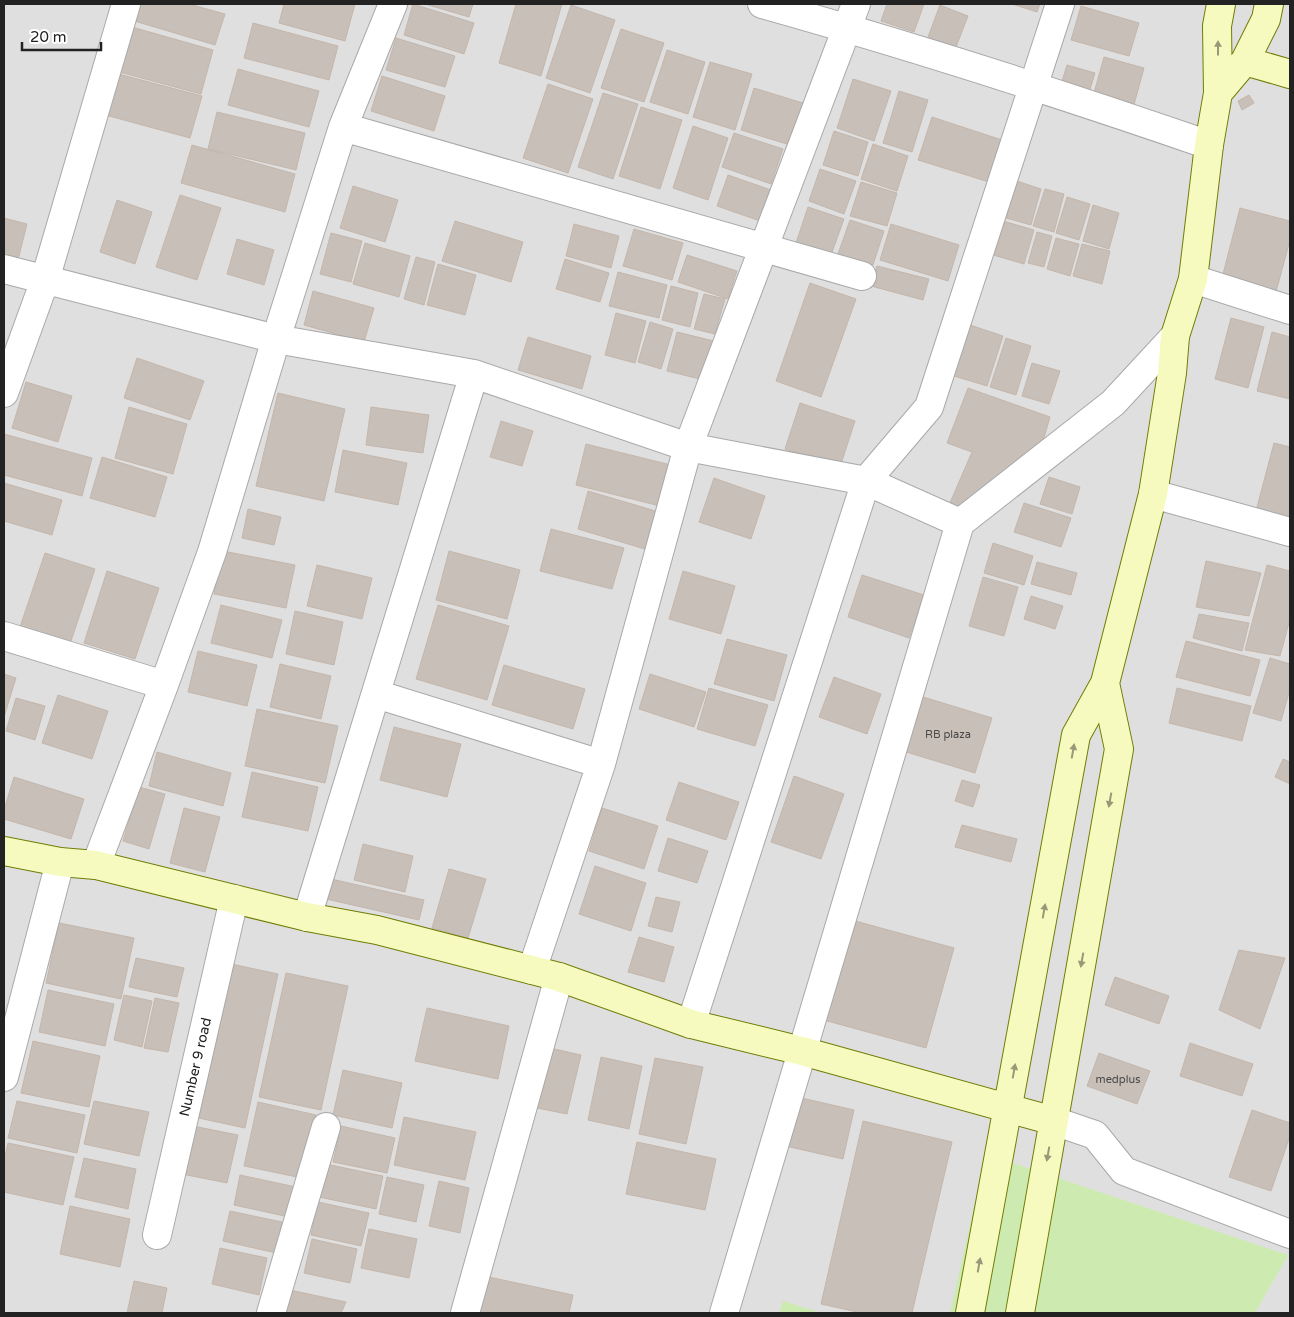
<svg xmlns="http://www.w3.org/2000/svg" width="1294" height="1317" viewBox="0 0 1294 1317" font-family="'Varela Round',sans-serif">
	<rect width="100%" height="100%" fill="#f2efe9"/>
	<path fill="#e0dfdf" d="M4 4H1290V1313H4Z"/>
	<path fill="#cdebb0" d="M986 1154 1288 1255 1255 1313H950Z
		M783 1301H784L821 1313H779Z"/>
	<path fill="#c7bfb8" stroke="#c4b6ab" d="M136 4H189L225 14 215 45 131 20Z
		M284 4H355L345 41 279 23Z
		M413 4 474 23 464 54 404 35Z
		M425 4H473L469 17Z
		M516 4H562L541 76 499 63Z
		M887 4H924L914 32 881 21Z
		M1012 4H1040L1037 12Z
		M571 5 615 20 590 93 546 78Z
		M940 5 968 16 956 47 928 37Z
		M1081 6 1139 23 1129 56 1071 40Z
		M253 23 338 46 329 80 244 58Z
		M125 25 213 50 201 94 112 70Z
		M621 29 664 43 644 102 601 88Z
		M396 38 455 56 445 87 386 70Z
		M667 50 705 62 688 114 650 102Z
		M1104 57 1144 68 1132 112 1092 100Z
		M710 62 752 74 735 130 693 117Z
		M1067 65 1095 73 1087 99 1059 91Z
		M238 69 319 91 309 127 228 105Z
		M111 72 202 96 190 138 98 113Z
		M382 76 445 96 434 131 371 111Z
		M853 79 891 91 874 141 837 128Z
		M548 84 593 99 568 173 523 158Z
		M754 88 803 103 790 145 741 130Z
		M899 91 928 100 912 152 883 143Z
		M603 93 638 104 613 179 578 167Z
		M1249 95 1254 103 1242 110 1238 101Z
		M641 107 682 120 660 189 619 176Z
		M217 112 305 133 296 170 208 149Z
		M932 117 1002 140 989 182 918 160Z
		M693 126 728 138 708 200 673 188Z
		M834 131 868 142 858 176 823 165Z
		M734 133 783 149 771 184 722 167Z
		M873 144 908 156 897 191 861 179Z
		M192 145 295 174 285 212 181 183Z
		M820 169 856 181 844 214 809 201Z
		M728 175 774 191 763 222 717 206Z
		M1017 181 1041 189 1031 225 1006 218Z
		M861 182 897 193 887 226 850 216Z
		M353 186 398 200 385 242 340 228Z
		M1045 189 1064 194 1054 232 1033 226Z
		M180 195 221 208 197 280 156 267Z
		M1067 197 1090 204 1079 240 1056 233Z
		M117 200 152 212 135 264 100 252Z
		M1093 205 1119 213 1109 249 1083 241Z
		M808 207 844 219 831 255 796 243Z
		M1240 208 1290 221V240L1276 292 1222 278Z
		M4 218 27 224 16 268 4 265Z
		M850 220 884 231 873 265 838 254Z
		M455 221 523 242 511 282 442 261Z
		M1003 221 1034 230 1024 264 993 255Z
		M574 224 619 236 611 268 566 256Z
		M891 224 959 245 948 281 880 260Z
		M634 229 683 243 672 280 623 266Z
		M1037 232 1052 236 1044 267 1028 263Z
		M331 233 362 241 351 282 320 274Z
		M1056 238 1079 244 1070 276 1047 269Z
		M237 239 274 250 264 285 227 274Z
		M365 243 410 256 399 297 353 284Z
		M1082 244 1110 251 1102 284 1073 276Z
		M687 255 737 271 728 299 678 282Z
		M416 257 435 262 424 305 404 299Z
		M565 259 609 273 600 302 556 289Z
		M438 264 476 275 465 315 427 305Z
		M877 266 929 279 923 300 871 286Z
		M618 272 667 285 659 318 609 306Z
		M810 283 856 299 821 397 776 381Z
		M671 286 698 293 690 327 662 320Z
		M313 291 374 308 364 342 304 325Z
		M704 294 725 299 715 334 694 329Z
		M616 313 646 321 635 363 605 355Z
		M1231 318 1264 327 1248 388 1215 379Z
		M650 322 673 329 661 369 638 362Z
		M970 325 1003 336 987 386 954 376Z
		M677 332 718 342 708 381 667 371Z
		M1272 332 1290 337V399L1257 391Z
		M528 337 591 356 582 389 518 370Z
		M1006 338 1031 346 1016 395 990 387Z
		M137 358 204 381 190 420 124 398Z
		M1032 363 1060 371 1049 404 1022 396Z
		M26 382 72 396 58 442 12 428Z
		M968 388 1050 417 1040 451 1027 468 1012 463 1004 481 968 512 949 505 972 452 947 443Z
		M278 393 345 409 324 501 256 486Z
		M800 403 855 421 840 467 785 449Z
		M129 407 187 424 173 474 115 458Z
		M371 407 429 415 423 453 366 445Z
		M501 421 533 431 522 466 490 457Z
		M4 434 92 458 82 496 4 475Z
		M1274 443 1290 447V520L1256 511Z
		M586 444 671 465 660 506 576 485Z
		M343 450 407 463 398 505 335 492Z
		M102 457 167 477 155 517 90 498Z
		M1049 477 1080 487 1072 514 1040 504Z
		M714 478 765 496 751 539 699 522Z
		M4 483 62 500 52 535 4 521Z
		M588 491 659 512 648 550 578 529Z
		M1024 503 1071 518 1061 547 1014 532Z
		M248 509 281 517 274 545 242 538Z
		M551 529 624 548 612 589 540 571Z
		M993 543 1033 556 1024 585 984 573Z
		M223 551 295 565 286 608 214 594Z
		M449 551 520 570 507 619 436 600Z
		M45 553 95 569 70 644 20 627Z
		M1206 561 1261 573 1249 616 1196 607Z
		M1037 562 1077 573 1071 595 1031 584Z
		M317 565 372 578 362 619 307 606Z
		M1267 565 1290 571V619L1280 656 1245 650Z
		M107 571 159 588 135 659 84 643Z
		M683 571 735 586 721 634 669 619Z
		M862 575 924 595 909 638 848 617Z
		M983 577 1018 587 1004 636 969 626Z
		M1031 596 1063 606 1055 629 1024 619Z
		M221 605 282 620 272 658 211 643Z
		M438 605 509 626 487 700 416 679Z
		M295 611 343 622 334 665 286 654Z
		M1199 614 1249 623 1242 651 1193 638Z
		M727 639 787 655 774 701 714 684Z
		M1186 641 1260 660 1250 696 1176 677Z
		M198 651 257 665 247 706 188 692Z
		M1270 658 1290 664V689L1281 721 1253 713Z
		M280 664 331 676 321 719 270 707Z
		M504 665 585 689 573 729 492 705Z
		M4 674 16 678 4 717Z
		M650 674 706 692 694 727 639 709Z
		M834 677 881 694 867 734 819 717Z
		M709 688 768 705 755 746 697 729Z
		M1177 688 1251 706 1242 741 1169 723Z
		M58 695 108 711 92 759 42 743Z
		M920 696 992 718 975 773 903 751Z
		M16 698 45 706 35 740 6 731Z
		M257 709 338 726 325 783 245 766Z
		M394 727 461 744 447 797 380 780Z
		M157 752 231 773 223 806 149 786Z
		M1283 759 1290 762V784L1275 777Z
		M252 772 318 787 308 831 242 817Z
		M794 776 844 794 821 859 771 842Z
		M14 777 84 799 71 839 4 819V810Z
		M962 780 980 785 973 807 955 801Z
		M679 782 739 802 726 840 666 820Z
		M139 787 165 794 149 849 123 841Z
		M184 808 220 817 205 872 170 863Z
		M602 808 658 826 644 869 589 851Z
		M962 825 1017 839 1011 862 955 847Z
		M668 838 708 851 697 883 658 871Z
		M363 844 413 856 405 892 354 880Z
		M595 866 646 883 631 931 579 914Z
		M449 869 486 879 468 938 432 928Z
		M331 879 424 900 419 920 326 899Z
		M656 897 680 902 672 932 648 926Z
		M848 919 954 948 926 1048 820 1019Z
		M59 923 134 938 121 999 46 983Z
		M639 937 674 947 664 982 628 972Z
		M1239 950 1285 958 1260 1029 1219 1010Z
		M136 958 184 968 177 997 129 987Z
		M227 963 278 974 245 1128 194 1117Z
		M286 973 348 986 321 1110 259 1097Z
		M1115 977 1169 996 1159 1024 1105 1005Z
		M48 990 114 1004 105 1046 39 1032Z
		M124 995 152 1001 142 1047 114 1040Z
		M155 998 179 1003 168 1052 144 1048Z
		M427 1008 509 1026 498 1079 415 1061Z
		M33 1041 100 1056 89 1107 21 1093Z
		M1190 1043 1253 1064 1242 1096 1180 1076Z
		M550 1048 581 1055 567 1114 537 1108Z
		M1099 1053 1150 1071 1137 1104 1087 1086Z
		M601 1057 642 1066 629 1129 588 1120Z
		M655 1058 703 1067 686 1144 639 1134Z
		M343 1070 402 1083 392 1128 333 1115Z
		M793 1096 854 1110 843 1159 781 1145Z
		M17 1101 85 1115 77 1153 8 1138Z
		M94 1101 149 1112 139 1156 84 1144Z
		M258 1102 316 1115 302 1178 244 1166Z
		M1252 1110 1290 1123V1136L1271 1191 1229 1177Z
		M404 1117 476 1132 465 1180 394 1165Z
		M863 1121 952 1142 912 1313H862L821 1304Z
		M193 1126 238 1135 227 1183 182 1174Z
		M341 1126 395 1138 387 1173 333 1162Z
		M637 1142 716 1159 705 1210 626 1194Z
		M8 1143 74 1157 63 1205 4 1192V1161Z
		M84 1158 136 1169 128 1209 75 1197Z
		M326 1164 383 1176 376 1209 319 1197Z
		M240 1175 296 1187 289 1217 234 1205Z
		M387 1177 424 1185 416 1222 379 1214Z
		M439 1181 469 1188 460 1233 429 1226Z
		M318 1202 369 1213 361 1246 311 1235Z
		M70 1206 130 1219 120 1267 60 1254Z
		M230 1211 282 1222 276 1253 223 1241Z
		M369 1229 417 1239 409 1278 361 1268Z
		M312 1239 357 1249 350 1283 304 1273Z
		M220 1248 267 1258 259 1295 212 1284Z
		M484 1276 573 1295 569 1313H476Z
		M134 1281 167 1288 162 1313H127Z
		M285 1289 346 1302 341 1313H279Z"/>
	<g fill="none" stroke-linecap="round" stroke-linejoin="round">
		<defs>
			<path id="street" d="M762 4C912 46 1061 94 1209 145
				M343 127 862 276
				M4 269 276 339 474 374 688 447 866 481 960 523
				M1193 279 1290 310
				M4 393 45 280 126 4
				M1153 494 1290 532
				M4 636 164 685
				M376 694 601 764
				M96 865 164 685 212 552 276 339 343 127 393 4
				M307 917 474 374
				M532 970 601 764 688 447 856 4
				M691 1024 866 481 929 407 1060 4
				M4 1077 60 862
				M1054 1121 1095 1135 1124 1171 1290 1234
				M157 1235 234 899
				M271 1313 326 1127
				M465 1313 559 977
				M724 1313 960 523 1113 403 1175 336"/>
			<path id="secondary" d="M1245 61 1290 74
				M1218 93 1245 61 1266 19 1269 4
				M4 851 60 862 96 865 307 917 377 930 559 977 691 1024 802 1051 1054 1121
				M970 1313 1076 735 1105 683 1153 494 1172 373 1175 336 1193 279 1209 145 1218 93 1217 26 1221 4
				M1020 1313 1119 749 1105 683"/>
		</defs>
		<use href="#street" stroke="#a9a9a9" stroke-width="30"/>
		<use href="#secondary" stroke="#707d05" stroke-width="30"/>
		<use href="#street" stroke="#fff" stroke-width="28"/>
		<use href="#secondary" stroke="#f7fabf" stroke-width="28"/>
	</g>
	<defs><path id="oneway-solid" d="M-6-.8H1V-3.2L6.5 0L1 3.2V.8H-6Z" transform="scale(1.25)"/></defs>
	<g fill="#979978">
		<use href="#oneway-solid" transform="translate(1218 48) rotate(-90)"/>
		<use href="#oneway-solid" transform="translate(1073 751) rotate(-80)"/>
		<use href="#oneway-solid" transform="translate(1110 800) rotate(100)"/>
		<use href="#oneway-solid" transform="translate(1044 911) rotate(-80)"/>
		<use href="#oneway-solid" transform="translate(1082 960) rotate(100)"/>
		<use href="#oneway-solid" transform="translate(1014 1071) rotate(-80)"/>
		<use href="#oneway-solid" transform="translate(1048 1154) rotate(100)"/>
		<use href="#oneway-solid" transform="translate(979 1265) rotate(-80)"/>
	</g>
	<g text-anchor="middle" stroke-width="5" stroke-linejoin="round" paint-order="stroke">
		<g font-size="11" fill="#4b4948">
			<text x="948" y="738">RB plaza</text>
			<text x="1118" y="1083">medplus</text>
		</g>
		<g font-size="14" fill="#222" stroke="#fff">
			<text transform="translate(195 1067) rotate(-77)" y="5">Number 9 road</text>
		</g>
	</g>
	<rect width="1294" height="1317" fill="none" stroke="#222222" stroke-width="10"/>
	<path d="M22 42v8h79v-8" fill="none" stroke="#222222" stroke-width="2.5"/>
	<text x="30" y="42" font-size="15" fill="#222222" stroke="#ffffff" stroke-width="4" paint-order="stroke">20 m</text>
</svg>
